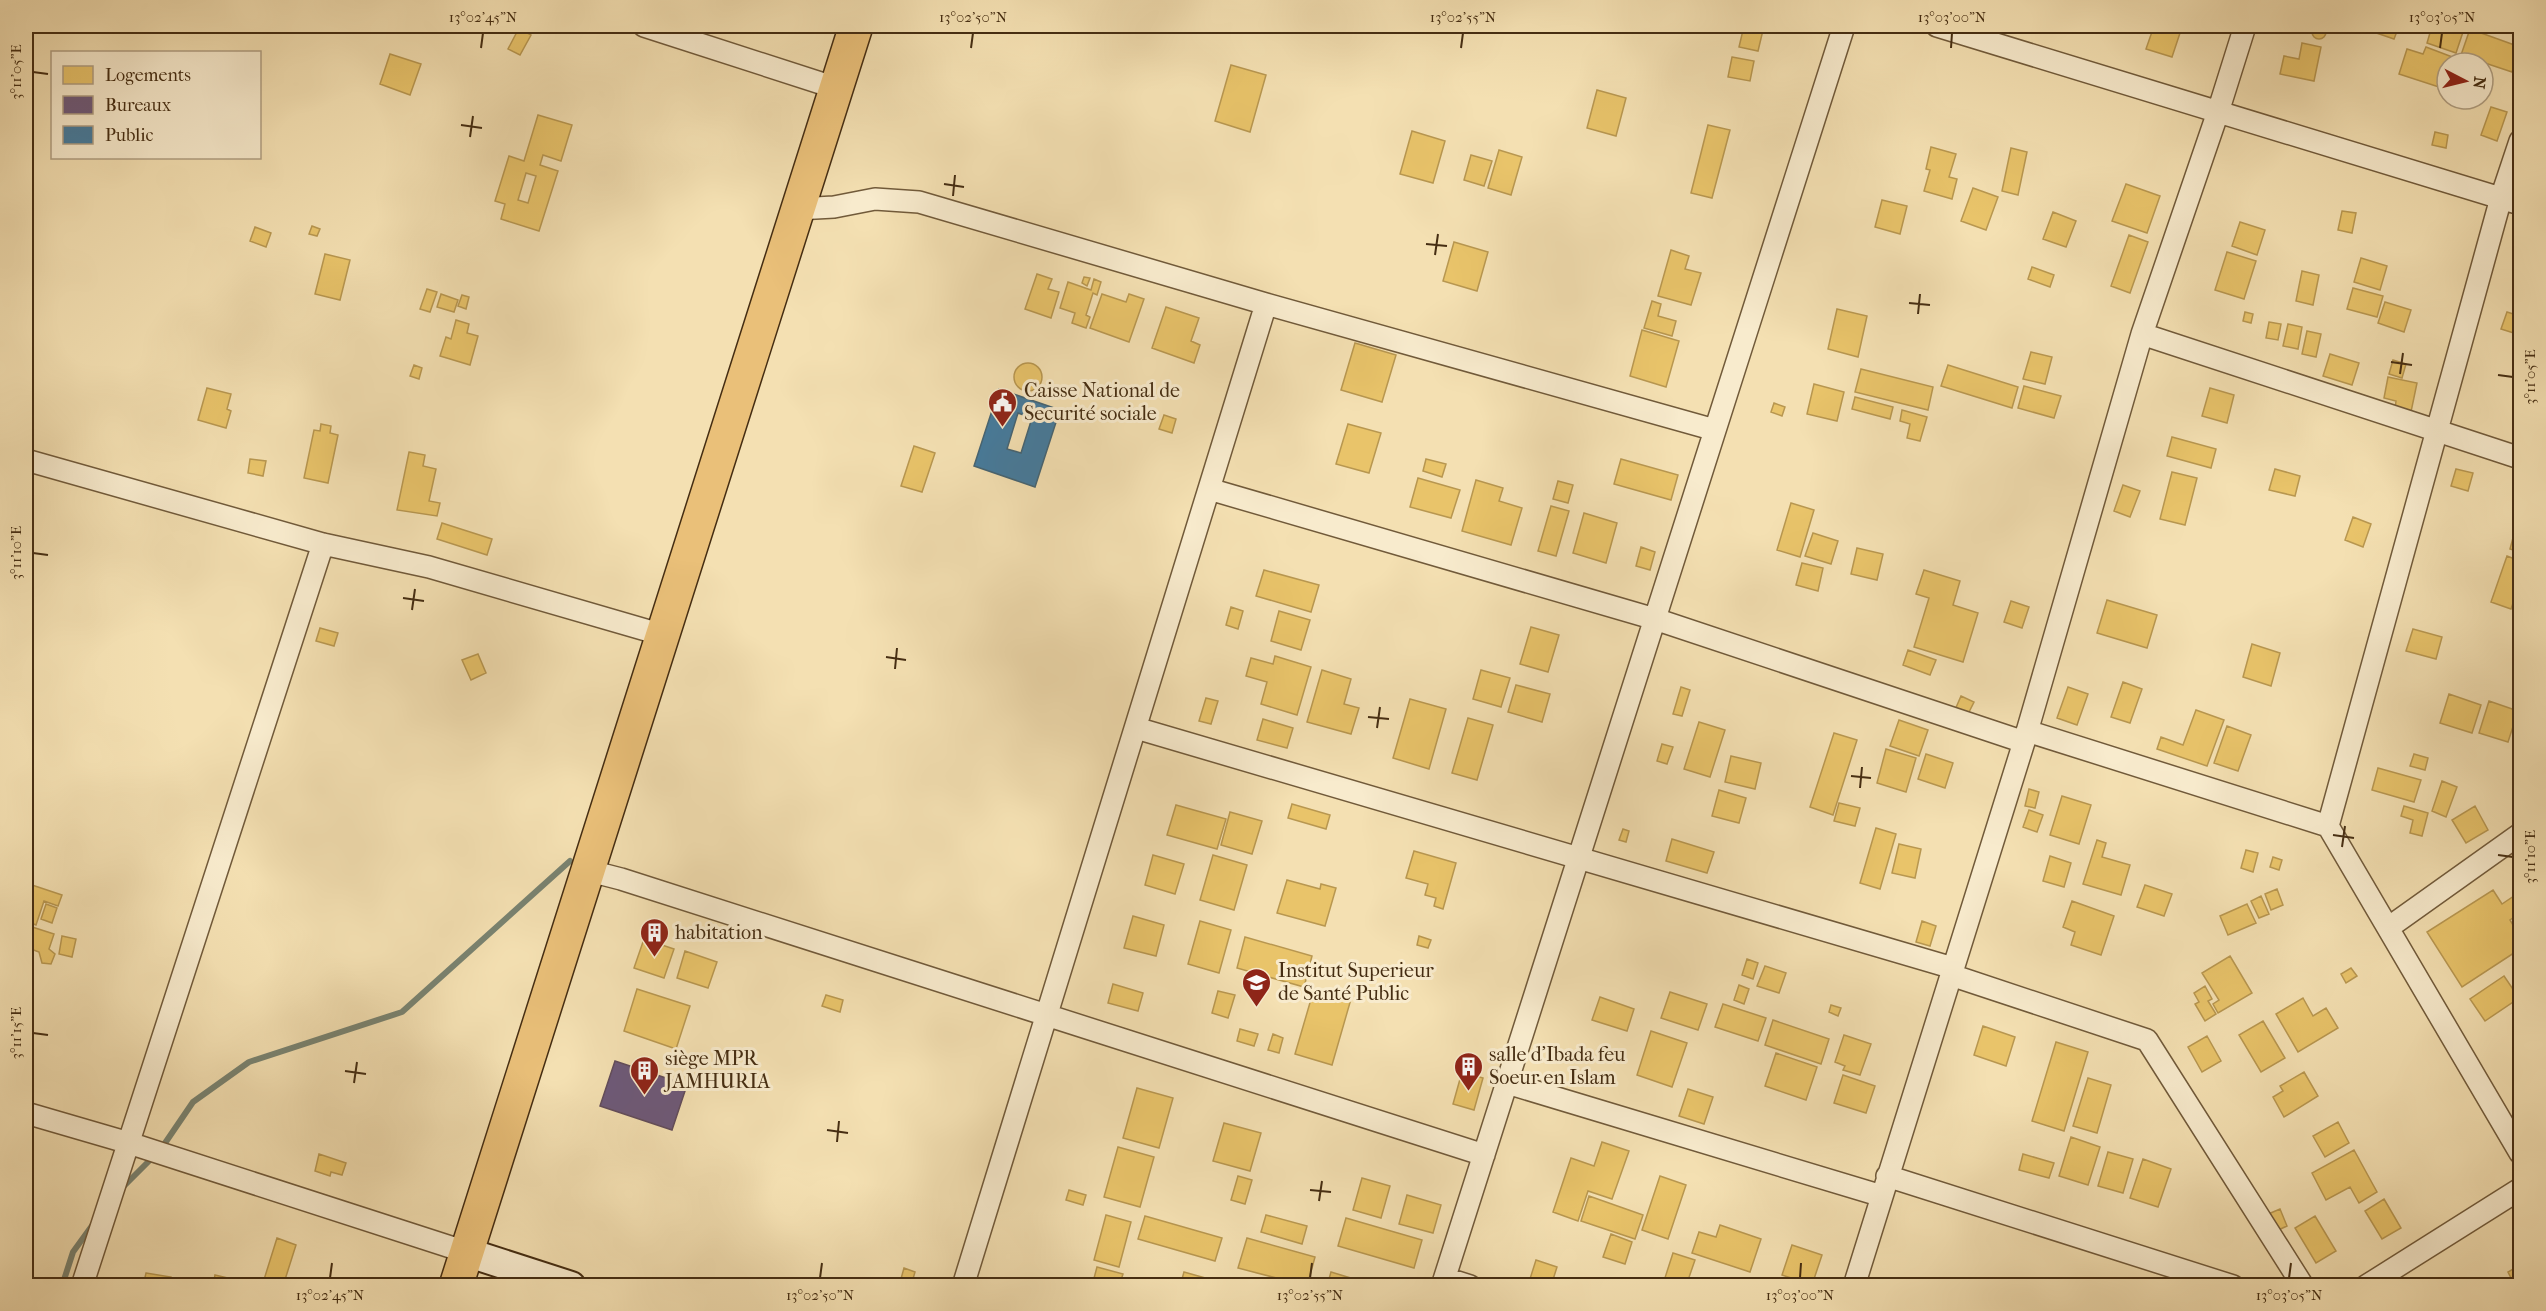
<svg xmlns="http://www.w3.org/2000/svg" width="2546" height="1311" viewBox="0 0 2546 1311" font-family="'IM FELL French Canon',serif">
	<rect width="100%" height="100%" fill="#f4e0b2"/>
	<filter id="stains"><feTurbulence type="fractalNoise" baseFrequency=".00333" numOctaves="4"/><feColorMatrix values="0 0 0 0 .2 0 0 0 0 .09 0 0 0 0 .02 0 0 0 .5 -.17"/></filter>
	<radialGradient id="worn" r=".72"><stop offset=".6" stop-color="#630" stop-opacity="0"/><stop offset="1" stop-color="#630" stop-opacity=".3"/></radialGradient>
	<path fill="#e9c46a" stroke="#b89750" stroke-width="1.5" fill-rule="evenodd" d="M2312 32a7 7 0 1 1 14 0a7 7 0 1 1-14 0Z
		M1744 26H1764L1758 51 1739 47Z
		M2154 26H2165L2181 30 2172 57 2146 49Z
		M2356 26H2399L2394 39Z
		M2432 26H2454L2464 29 2456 53 2427 43Z
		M519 28 531 35 520 55 508 49Z
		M2470 29 2520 47 2512 72 2461 55Z
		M2302 43 2321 47 2314 81 2280 74 2284 56 2299 59Z
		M2426 47 2455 58 2454 63H2447L2445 89 2399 74 2407 49 2423 54Z
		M390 54 421 64 410 95 380 84Z
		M1732 57 1754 61 1750 81 1728 77Z
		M1231 65 1266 75 1250 132 1215 121Z
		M1597 90 1626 98 1616 136 1587 128Z
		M2491 107 2507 112 2497 141 2481 135Z
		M538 115 572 125 561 161 543 155 540 165 558 171 539 231 501 219 505 204 495 201 509 156 524 161ZM526 173 536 176 528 203 518 200Z
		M1708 125 1730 130 1712 198 1691 193Z
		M1412 131 1445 141 1433 183 1400 174Z
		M2435 132 2448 135 2446 148 2432 145Z
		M1931 147 1956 154 1949 177 1957 179 1952 199 1924 191 1930 170 1926 169Z
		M2011 148 2027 152 2018 195 2002 191Z
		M1499 150 1522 157 1511 195 1488 188Z
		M1471 155 1492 161 1484 186 1464 180Z
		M2126 184 2160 196 2147 233 2112 221Z
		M1973 188 1998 197 1986 230 1961 221Z
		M1882 200 1907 206 1900 234 1875 227Z
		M2342 211 2356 213 2352 233 2338 230Z
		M2053 212 2076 221 2066 247 2043 239Z
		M2240 222 2265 230 2257 255 2232 246Z
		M312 226 320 229 317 236 309 234Z
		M255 227 271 233 266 247 250 241Z
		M2129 235 2148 242 2130 293 2111 286Z
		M1454 242 1488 252 1477 291 1443 281Z
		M1671 250 1689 256 1685 269 1701 273 1691 305 1658 296Z
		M2227 252 2256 261 2244 299 2215 290Z
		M325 254 350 260 340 300 315 294Z
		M2361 258 2387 266 2380 290 2354 282Z
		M2032 267 2054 275 2050 287 2028 279Z
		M2302 271 2319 275 2313 305 2296 301Z
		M1037 274 1052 279 1048 289 1059 292 1051 318 1025 309Z
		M1084 277 1090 278 1087 286 1082 283Z
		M1094 279 1101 282 1097 295 1093 293 1086 315 1090 317 1086 328 1072 323 1075 313 1060 308 1068 282 1091 290Z
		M2353 288 2383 296 2377 317 2347 309Z
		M427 289 437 292 430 312 420 309Z
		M441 294 458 300 454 312 437 307Z
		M1102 294 1126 302 1129 294 1144 299 1129 342 1090 328Z
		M462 295 469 297 466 309 458 306Z
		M1652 301 1661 304 1658 316 1676 321 1672 336 1644 328Z
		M2385 302 2411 310 2404 332 2378 323Z
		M1166 307 1199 318 1191 341 1200 345 1194 363 1152 348Z
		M1837 309 1867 316 1858 357 1828 349Z
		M2245 312 2253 314 2251 323 2243 321Z
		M2507 312 2520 316V335L2501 329Z
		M456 320 469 324 467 333 478 336 470 365 440 356 446 337 451 339Z
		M2269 322 2281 324 2278 340 2266 338Z
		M2288 324 2302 327 2298 349 2283 346Z
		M1642 330 1679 341 1666 387 1630 376Z
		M2307 331 2321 334 2316 357 2302 354Z
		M1355 343 1396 355 1382 402 1341 390Z
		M2520 345V386L2515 384 2520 368 2513 366Z
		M2031 352 2052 357 2045 384 2023 379Z
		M2330 354 2359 363 2352 385 2323 376Z
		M2393 360 2406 364 2402 378 2389 374Z
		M1014 377a14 14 0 1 1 28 0a14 14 0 1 1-28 0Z
		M414 365 422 368 419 379 410 376Z
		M1948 365 2018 387 2012 408 1941 386Z
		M1861 369 1933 387 1928 410 1855 392Z
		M2388 377 2417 383 2411 412 2395 409 2396 401 2384 398Z
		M1814 384 1844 392 1837 421 1807 414Z
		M2024 386 2061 396 2054 418 2018 408Z
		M207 388 231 394 227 409 231 411 226 428 198 420Z
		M2210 388 2234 395 2227 423 2202 416Z
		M1855 397 1893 407 1890 419 1852 409Z
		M1774 403 1785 407 1782 416 1771 412Z
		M1902 410 1927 417 1920 441 1907 438 1910 424 1900 421Z
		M1164 415 1176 419 1172 433 1159 429Z
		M321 424 331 426 330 433 338 435 328 483 304 478 314 430 320 431Z
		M1348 424 1381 433 1369 473 1336 464Z
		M2172 437 2216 449 2211 468 2167 456Z
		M914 446 935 453 922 492 901 486Z
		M409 452 425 455 423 466 436 469 429 501 440 503 437 516 397 510Z
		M250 459 266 461 263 476 248 473Z
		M1426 459 1446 464 1442 477 1423 471Z
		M1621 459 1678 475 1671 500 1614 484Z
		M2275 469 2300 476 2295 496 2269 490Z
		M2456 469 2473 473 2468 491 2451 486Z
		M2172 472 2197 478 2185 525 2160 519Z
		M1418 478 1460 490 1451 518 1410 507Z
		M1476 480 1503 488 1499 501 1522 508 1511 545 1462 531Z
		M1558 481 1573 485 1568 503 1553 499Z
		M2123 485 2140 491 2130 517 2114 511Z
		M1791 503 1814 510 1800 557 1777 550Z
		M1551 506 1569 511 1556 556 1538 551Z
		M2520 512V552L2510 549Z
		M1584 513 1617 523 1606 563 1573 553Z
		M2353 517 2371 524 2363 547 2345 540Z
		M442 523 492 539 487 555 437 539Z
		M1813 533 1838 541 1831 564 1805 556Z
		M1641 547 1655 552 1650 570 1636 566Z
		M1857 548 1883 554 1877 580 1851 574Z
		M2507 556 2520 561V583L2511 609 2491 602Z
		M1802 563 1823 568 1818 591 1796 585Z
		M1264 570 1319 585 1311 612 1256 596Z
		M1924 570 1960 581 1953 605 1978 613 1963 662 1914 647 1929 598 1916 594Z
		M2107 600 2157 615 2147 648 2097 633Z
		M2011 601 2029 607 2022 628 2004 622Z
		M1231 607 1243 611 1238 629 1226 625Z
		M1279 611 1310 620 1301 650 1271 641Z
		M1531 627 1559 635 1548 672 1520 664Z
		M320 628 338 633 334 646 316 641Z
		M2413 629 2442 637 2436 659 2406 651Z
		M2252 644 2280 653 2271 686 2243 677Z
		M1908 650 1936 660 1930 675 1903 665Z
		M478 654 486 673 471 680 462 660Z
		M1275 656 1311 667 1297 715 1261 704 1267 682 1246 676 1251 658 1273 664Z
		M1322 670 1351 679 1344 704 1359 708 1351 734 1307 722Z
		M1481 670 1510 678 1501 707 1473 699Z
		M2123 682 2142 689 2130 723 2111 717Z
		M1516 685 1550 694 1542 722 1508 712Z
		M1681 687 1690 690 1682 716 1673 714Z
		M2068 687 2088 694 2077 725 2057 718Z
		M2449 694 2481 705 2472 733 2440 723Z
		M1961 696 1974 702 1967 716 1955 710Z
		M1206 698 1218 701 1211 724 1199 721Z
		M1410 699 1446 709 1429 769 1393 758Z
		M2489 701 2518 711 2508 742 2479 733Z
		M2196 710 2224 720 2207 766 2157 749 2161 737 2183 745Z
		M1468 718 1493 725 1477 780 1452 773Z
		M1263 719 1293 728 1287 748 1257 740Z
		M1899 720 1928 730 1919 756 1890 746Z
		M1699 722 1725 730 1710 777 1684 769Z
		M2227 726 2251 735 2238 771 2214 763Z
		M1834 733 1857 740 1833 815 1810 807Z
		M1662 744 1673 747 1667 764 1657 761Z
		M1886 749 1916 758 1906 792 1877 783Z
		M1926 754 1953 763 1945 788 1918 779Z
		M2414 754 2428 758 2425 770 2410 766Z
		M1731 756 1761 763 1755 789 1725 782Z
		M2378 768 2421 780 2414 802 2372 790Z
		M2442 781 2457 787 2446 817 2432 811Z
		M2029 789 2039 792 2035 808 2025 806Z
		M1719 790 1746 798 1739 823 1712 816Z
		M2062 796 2091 805 2079 844 2050 835Z
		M1839 803 1860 808 1855 826 1834 821Z
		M1292 804 1330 815 1326 829 1288 818Z
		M1176 805 1226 819 1217 849 1167 835Z
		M2404 806 2428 813 2422 836 2410 833 2413 820 2401 816Z
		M2475 806 2488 830 2466 843 2452 820Z
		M2029 810 2043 815 2037 832 2023 827Z
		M1230 812 1262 821 1252 854 1221 845Z
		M1876 828 1896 834 1880 889 1860 883Z
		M1623 829 1629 831 1626 842 1619 840Z
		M1672 839 1714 852 1707 873 1666 861Z
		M2097 840 2106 843 2102 857 2130 865 2121 895 2083 884Z
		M1899 844 1921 849 1915 878 1892 873Z
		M2246 850 2258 853 2253 872 2241 868Z
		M1414 851 1456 863 1443 909 1434 906 1436 898 1425 895 1428 884 1406 878Z
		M1153 855 1184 864 1175 894 1145 885Z
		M1213 855 1247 865 1234 910 1200 900Z
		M2050 856 2071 863 2064 887 2043 881Z
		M2273 857 2282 860 2279 870 2270 867Z
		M1287 880 1320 889 1321 884 1336 888 1325 926 1277 913Z
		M26 883 62 895 58 906 44 901 36 925 26 921Z
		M2145 885 2172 894 2164 916 2137 907Z
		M2277 889 2283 905 2271 910 2265 894Z
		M2493 890 2502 904 2520 892V913L2510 920 2520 937V949L2462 987 2427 932Z
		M2261 896 2269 914 2259 918 2251 901Z
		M2072 901 2114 916 2101 955 2071 945 2075 932 2063 927Z
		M46 904 57 908 52 923 41 919Z
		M2247 904 2256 923 2228 935 2220 916Z
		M1133 916 1164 925 1156 956 1124 948Z
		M1200 921 1231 930 1219 973 1188 964Z
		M1922 921 1936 926 1930 946 1916 942Z
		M26 925 54 934 49 949 55 954 51 964 42 963 39 952 31 949 33 942 26 939Z
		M62 936 76 939 72 957 59 954Z
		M1419 936 1431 940 1428 948 1417 945Z
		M1245 937 1312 956 1304 987 1237 968Z
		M644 939 674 949 664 978 634 968Z
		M685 951 717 962 708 988 677 978Z
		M2230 956 2252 993 2218 1013 2213 1004 2219 1000 2202 973Z
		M1747 959 1758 963 1753 979 1742 975Z
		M1765 966 1786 973 1779 993 1757 986Z
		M2520 966V983L2513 970Z
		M2351 968 2357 976 2346 983 2341 974Z
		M2504 976 2519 998 2485 1021 2470 999Z
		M1113 984 1143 993 1138 1011 1108 1003Z
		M1739 985 1749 989 1744 1004 1734 1000Z
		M2205 986 2212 999 2208 1001 2216 1014 2205 1021 2195 1004 2199 1002 2194 993Z
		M637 989 690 1006 676 1049 624 1031Z
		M1314 989 1351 999 1332 1065 1295 1054Z
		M1218 991 1235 995 1228 1018 1212 1013Z
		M1670 992 1707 1004 1698 1030 1661 1018Z
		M826 995 843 1000 840 1012 822 1006Z
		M1600 997 1634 1009 1627 1031 1592 1020Z
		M2303 998 2313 1016 2326 1008 2338 1028 2298 1052 2276 1014Z
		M1723 1004 1766 1018 1758 1041 1715 1027Z
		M1831 1005 1841 1008 1838 1016 1829 1012Z
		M1773 1020 1829 1039 1821 1064 1765 1045Z
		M2263 1021 2285 1058 2261 1072 2239 1035Z
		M1983 1026 2015 1037 2006 1066 1974 1055Z
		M1240 1029 1258 1034 1254 1046 1237 1041Z
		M1651 1031 1687 1043 1672 1087 1637 1075Z
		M1273 1034 1283 1038 1279 1053 1268 1050Z
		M1844 1035 1871 1044 1860 1075 1843 1070 1845 1066 1835 1062Z
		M2207 1036 2221 1061 2202 1072 2188 1047Z
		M2056 1042 2088 1052 2064 1131 2032 1121Z
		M1776 1053 1817 1067 1806 1100 1765 1086Z
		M1462 1072 1483 1078 1474 1110 1453 1104Z
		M2304 1072 2318 1096 2284 1117 2273 1097 2283 1091 2280 1086Z
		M1843 1075 1875 1086 1866 1113 1834 1103Z
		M2088 1078 2111 1085 2097 1133 2073 1126Z
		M1137 1088 1173 1098 1159 1148 1123 1138Z
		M1688 1089 1713 1097 1704 1124 1679 1116Z
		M2338 1122 2349 1143 2325 1157 2313 1136Z
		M1224 1123 1261 1133 1250 1171 1213 1161Z
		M2071 1137 2100 1147 2088 1185 2059 1176Z
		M1602 1142 1629 1151 1612 1199 1588 1191 1578 1221 1553 1212 1571 1158 1594 1166Z
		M1118 1147 1154 1157 1140 1207 1104 1197Z
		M2354 1150 2377 1192 2359 1203 2350 1187 2326 1200 2312 1173Z
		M2108 1152 2133 1159 2123 1193 2098 1186Z
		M319 1154 346 1163 342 1175 331 1172 330 1176 315 1171Z
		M2023 1154 2054 1163 2049 1178 2019 1170Z
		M2143 1159 2171 1169 2158 1207 2130 1198Z
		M1238 1176 1252 1180 1245 1204 1231 1200Z
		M1660 1176 1686 1185 1668 1239 1642 1230Z
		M1362 1178 1390 1186 1381 1218 1353 1210Z
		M1069 1190 1086 1195 1083 1205 1066 1200Z
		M1407 1195 1441 1205 1433 1233 1399 1224Z
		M1589 1196 1643 1215 1635 1239 1581 1221Z
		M2384 1199 2401 1228 2382 1239 2365 1211Z
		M2280 1209 2287 1226 2274 1232 2266 1215Z
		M1106 1215 1131 1222 1119 1267 1094 1260Z
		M1266 1215 1307 1226 1302 1244 1261 1232Z
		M1145 1216 1222 1238 1215 1261 1138 1239Z
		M2315 1216 2336 1251 2316 1263 2295 1228Z
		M1346 1218 1422 1240 1414 1268 1338 1246Z
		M1720 1225 1761 1239 1750 1272 1692 1253 1699 1232 1716 1237Z
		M1611 1234 1632 1242 1625 1264 1603 1257Z
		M277 1238 296 1245 283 1286H262Z
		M1247 1238 1315 1257 1307 1286 1238 1268Z
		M1792 1245 1822 1255 1812 1285 1782 1275Z
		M1673 1253 1695 1260 1686 1286 1663 1284Z
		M1536 1260 1557 1267 1551 1286H1541L1529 1282Z
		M2520 1265V1286H2515L2508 1272Z
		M1097 1267 1123 1274 1119 1286H1107L1093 1282Z
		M904 1268 915 1272 911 1286H899Z
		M1184 1272 1216 1281 1214 1286H1180Z
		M1331 1272 1377 1286H1327Z
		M146 1273 171 1277 169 1286H143Z
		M215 1275 249 1283 248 1286H213Z
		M1726 1280 1743 1286H1724Z"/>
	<path fill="#6d597a" stroke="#614c5b" stroke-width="1.5" d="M615 1061 687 1085 672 1130 600 1106Z"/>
	<path fill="#457b9d" stroke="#456473" stroke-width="1.5" fill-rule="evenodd" d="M999 389 1060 410 1035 487 974 466ZM1018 413 1032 418 1021 453 1007 449Z"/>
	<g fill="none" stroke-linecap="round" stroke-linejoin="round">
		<path stroke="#798371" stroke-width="6" d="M161 1149 193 1102 249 1062 402 1012 570 861
			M121 1189 154 1156
			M62 1286 73 1252 94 1223"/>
		<defs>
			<path id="minor" d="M644 26 836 88
				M1937 26 2520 204
				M797 209 834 207 875 199 919 202 1266 304 1715 430
				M2142 334 2520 458
				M26 460 323 544 429 567 663 635
				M1209 489 1655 619 2024 742
				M1136 728 1953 968
				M2027 731 2328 826 2520 1153
				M2328 826 2501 198 2520 141
				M586 870 621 879 1484 1155
				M2388 928 2520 834
				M1951 975 2147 1040 2303 1286
				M1507 1083 1882 1196
				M26 1113 129 1143 466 1252
				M1887 1176 2233 1286
				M1445 1278 1470 1286
				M82 1286 323 544
				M963 1286 1266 304
				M1442 1286 1844 26
				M1854 1286 2024 742 2142 334 2218 112 2245 26
				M2366 1286 2520 1189"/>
			<path id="secondary" d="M466 1252 571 1286"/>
			<path id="trunk" d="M456 1286 856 26"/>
		</defs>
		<use href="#minor" stroke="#715a3a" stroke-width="24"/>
		<use href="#secondary" stroke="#452d12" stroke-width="32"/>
		<use href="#trunk" stroke="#452d12" stroke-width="36"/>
		<use href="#minor" stroke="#f8ebcd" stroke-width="21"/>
		<use href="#secondary" stroke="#f8ebcd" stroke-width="28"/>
		<use href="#trunk" stroke="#eac079" stroke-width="33"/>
	</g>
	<path fill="none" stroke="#452d12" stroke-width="2" d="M481 48 483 33M971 48 973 33M1461 48 1463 33M1951 48 1952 33M2440 48 2442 33M33 72 48 74M461 125 482 128M470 137 473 116M944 184 964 187M953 196 955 175M1426 244 1447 246M1435 255 1438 234M1909 303 1930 305M1918 314 1920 294M2391 362 2412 365M2400 374 2403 353M2498 375 2513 377M33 553 48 555M403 598 424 601M412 610 415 589M886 657 906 660M895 669 897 648M1368 717 1389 719M1377 728 1380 707M1851 776 1871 778M1860 788 1862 767M2333 835 2354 838M2342 847 2345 826M2498 855 2513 857M33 1033 48 1035M345 1071 366 1074M354 1083 357 1062M827 1130 848 1133M837 1142 839 1121M1310 1190 1331 1192M1319 1201 1322 1181M330 1278 332 1263M820 1278 822 1263M1310 1278 1312 1263M1800 1278 1801 1263M2289 1278 2291 1263"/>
	<defs>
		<symbol id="civic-pin" viewBox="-11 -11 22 30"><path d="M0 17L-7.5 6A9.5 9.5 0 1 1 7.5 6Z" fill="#8f2418" stroke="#f8ebcd"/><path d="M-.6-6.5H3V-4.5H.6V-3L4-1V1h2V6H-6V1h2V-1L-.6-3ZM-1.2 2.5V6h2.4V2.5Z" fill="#fff"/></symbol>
		<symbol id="building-pin" viewBox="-11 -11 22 30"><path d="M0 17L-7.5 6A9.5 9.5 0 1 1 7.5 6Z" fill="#8f2418" stroke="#f8ebcd"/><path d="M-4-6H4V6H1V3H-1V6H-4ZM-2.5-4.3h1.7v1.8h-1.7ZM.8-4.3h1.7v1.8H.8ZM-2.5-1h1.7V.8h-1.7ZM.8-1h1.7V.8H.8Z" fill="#fff"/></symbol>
		<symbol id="school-pin" viewBox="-11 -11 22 30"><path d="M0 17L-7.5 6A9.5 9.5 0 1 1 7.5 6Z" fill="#8f2418" stroke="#f8ebcd"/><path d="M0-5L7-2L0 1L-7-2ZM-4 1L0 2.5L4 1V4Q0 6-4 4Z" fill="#fff"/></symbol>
	</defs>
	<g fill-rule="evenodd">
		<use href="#civic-pin" x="986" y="386" width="33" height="45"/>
		<use href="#building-pin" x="638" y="916" width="33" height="45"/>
		<use href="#school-pin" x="1240" y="966" width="33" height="45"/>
		<use href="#building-pin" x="1452" y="1050" width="33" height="45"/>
		<use href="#building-pin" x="628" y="1054" width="33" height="45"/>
	</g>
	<g text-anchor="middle" stroke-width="6" stroke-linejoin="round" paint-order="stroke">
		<g font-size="20" fill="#452d12" stroke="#f8ebcd" text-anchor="start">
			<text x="1024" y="397">Caisse National de<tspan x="1024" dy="23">Securité sociale</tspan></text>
			<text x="675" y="939">habitation</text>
			<text x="1278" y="977">Institut Superieur<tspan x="1278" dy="23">de Santé Public</tspan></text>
			<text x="1489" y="1061">salle d'Ibada feu<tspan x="1489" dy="23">Soeur en Islam</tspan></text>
			<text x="665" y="1065">siège MPR<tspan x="665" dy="23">JAMHURIA</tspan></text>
		</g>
	</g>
	<rect width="2546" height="1311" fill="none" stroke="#f4e0b2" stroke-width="66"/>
	<rect x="51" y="51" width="210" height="108" fill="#f8ebcd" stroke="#b09f82" stroke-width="1.5"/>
	<rect x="63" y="66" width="30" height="18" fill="#e9c46a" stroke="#b09f82" stroke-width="1.5"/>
	<text x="105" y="81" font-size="18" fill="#452d12">Logements</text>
	<rect x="63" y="96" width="30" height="18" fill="#6d597a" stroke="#b09f82" stroke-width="1.5"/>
	<text x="105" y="111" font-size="18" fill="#452d12">Bureaux</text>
	<rect x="63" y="126" width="30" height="18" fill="#457b9d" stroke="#b09f82" stroke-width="1.5"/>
	<text x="105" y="141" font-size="18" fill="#452d12">Public</text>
	<g transform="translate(2465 81) rotate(97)"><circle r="28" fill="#f8ebcd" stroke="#b09f82" stroke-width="1.5"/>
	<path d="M0-4.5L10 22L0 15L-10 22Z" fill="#8f2418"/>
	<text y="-9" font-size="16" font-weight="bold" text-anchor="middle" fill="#452d12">N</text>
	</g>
	<rect x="33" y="33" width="2480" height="1245" fill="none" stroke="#452d12" stroke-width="2"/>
	<g font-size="15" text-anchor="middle" fill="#452d12">
		<text x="483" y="22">13°02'45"N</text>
		<text x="973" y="22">13°02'50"N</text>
		<text x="1463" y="22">13°02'55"N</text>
		<text x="1952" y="22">13°03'00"N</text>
		<text x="2442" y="22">13°03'05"N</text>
		<text transform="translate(16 72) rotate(-90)" y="5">3°11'05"E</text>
		<text transform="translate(2530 377) rotate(-90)" y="5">3°11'05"E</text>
		<text transform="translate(16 553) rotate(-90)" y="5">3°11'10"E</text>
		<text transform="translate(2530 857) rotate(-90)" y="5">3°11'10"E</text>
		<text transform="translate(16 1033) rotate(-90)" y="5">3°11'15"E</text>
		<text x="330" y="1300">13°02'45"N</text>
		<text x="820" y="1300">13°02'50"N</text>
		<text x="1310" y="1300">13°02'55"N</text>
		<text x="1800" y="1300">13°03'00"N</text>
		<text x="2289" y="1300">13°03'05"N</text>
	</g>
	<rect width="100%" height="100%" filter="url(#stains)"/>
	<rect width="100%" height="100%" fill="url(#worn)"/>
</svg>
